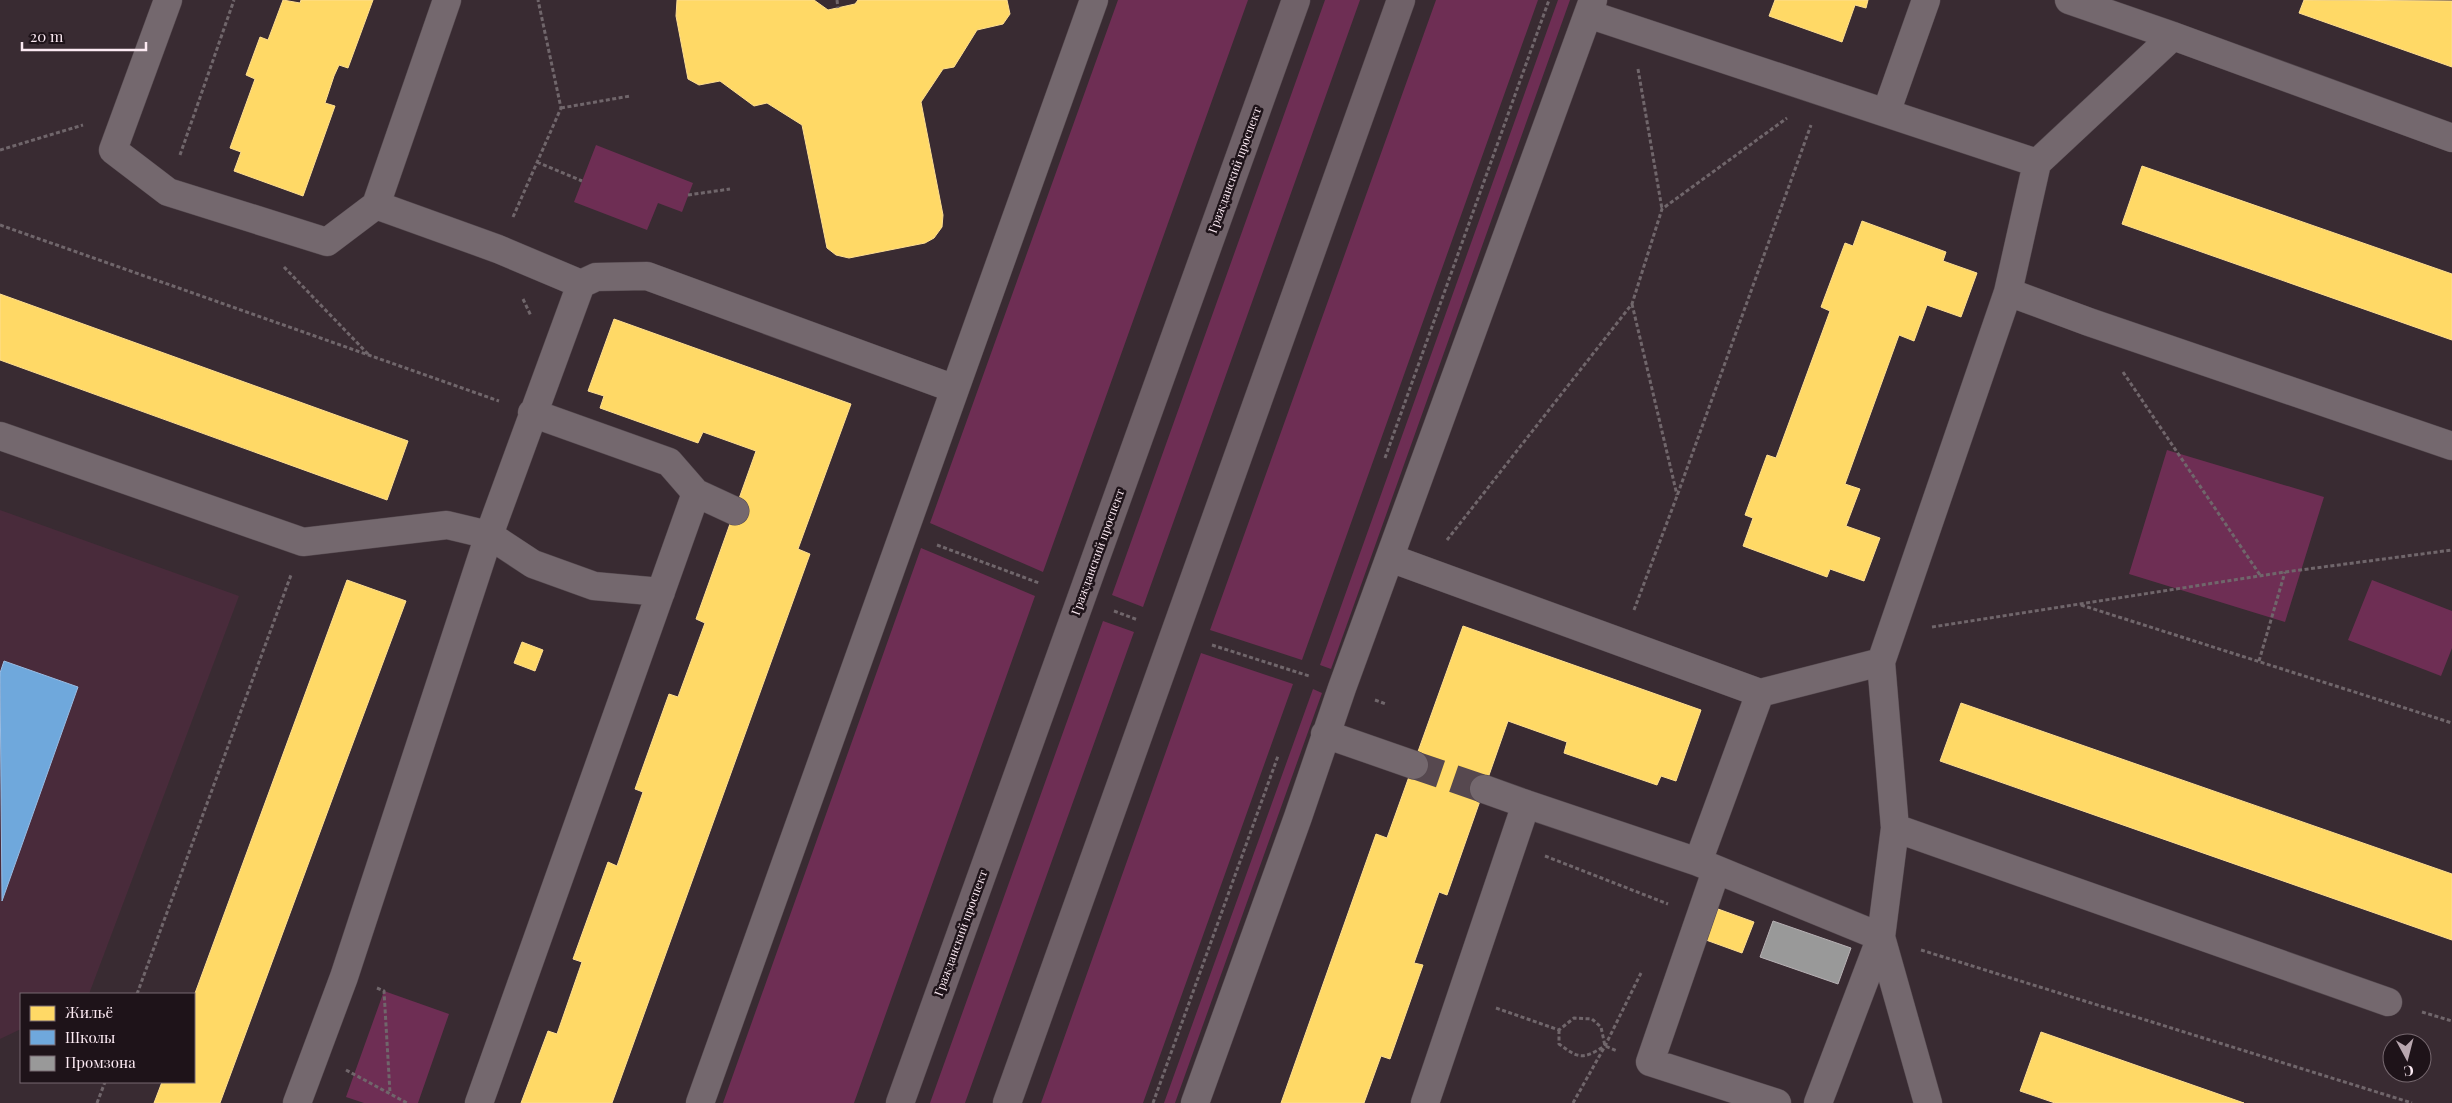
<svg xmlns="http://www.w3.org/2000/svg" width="2452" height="1103" viewBox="0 0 2452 1103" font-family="'Playfair Display',serif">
	<rect width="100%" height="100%" fill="#392b32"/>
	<path fill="#492b3b" d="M0 510 239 596 89 994H21V1029L0 1039Z"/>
	<path fill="#6e2e54" d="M1118 0H1248L1043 572 930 523Z
		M1325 0H1360L1143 607 1112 595Z
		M1436 0H1538L1302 660 1210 630Z
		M1558 0H1570L1331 669 1320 665Z
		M596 145 693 183 682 212 658 203 647 230 574 202Z
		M2167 450 2324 497 2285 622 2129 574Z
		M921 548 1035 596 854 1103H723Z
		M2372 580 2452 611V648L2441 676 2348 640Z
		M1103 621 1134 632 965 1103H930Z
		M1201 653 1293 684 1143 1103H1041Z
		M1313 689 1322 693 1175 1103H1164Z
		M384 991 449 1014 418 1103H364L346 1097Z"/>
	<path fill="#ffd966" stroke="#fede90" d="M283 0 300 3 301 0H373L348 68 339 65 334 76 325 103 335 106 303 196 234 171 241 152 230 148 255 79 246 75 260 37 268 40Z
		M677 0H814L828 10 855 4 858 0H1007L1010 14 1003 24 977 30 954 67 943 69 921 102 943 215 942 227 934 238 925 243 849 258 836 255 827 248 802 125 767 103 754 106 720 81 699 85 688 79 676 16Z
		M1775 0H1868L1866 8 1855 5 1842 42 1769 16Z
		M2304 0 2452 1V67L2299 13Z
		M2142 166 2452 274V340L2122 224Z
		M1862 221 1946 252 1943 261 1977 273 1961 317 1927 305 1914 341 1899 335 1845 484 1860 489 1846 526 1880 538 1864 581 1830 569 1827 577 1743 546 1753 518 1745 515 1767 455 1776 458 1830 311 1821 307 1845 243 1853 246Z
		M0 294 408 441 387 500 0 360Z
		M614 319 851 404 798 549 810 554 612 1103H521L548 1031 557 1034 582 962 573 959 608 862 617 866 643 792 635 789 669 694 678 697 705 623 696 619 756 451 703 432 698 443 600 408 604 396 588 391Z
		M347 580 406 601 347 759 220 1103H154L162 1082H194V996Z
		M1463 626 1701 710 1676 781 1661 776 1657 785 1564 753 1567 742 1508 721 1447 895 1439 892 1414 963 1423 965 1390 1059 1381 1056 1364 1103H1281L1376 834 1387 838Z
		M522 642 543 650 535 671 514 663Z
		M1961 703 2452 874V940L1940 761Z
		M1718 909 1754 922 1742 953 1706 940Z
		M2041 1032 2244 1103H2055L2020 1091Z"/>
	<path fill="#6fa8dc" stroke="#99bce3" d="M4 661 78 687 2 901 0 673Z"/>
	<path fill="#999" stroke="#b7b1b4" d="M1773 921 1851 948 1838 984 1760 957Z"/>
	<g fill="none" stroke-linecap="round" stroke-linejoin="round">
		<path stroke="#56484f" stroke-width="28" stroke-dasharray="28 14" stroke-linecap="butt" d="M1414 765 1484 789"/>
		<defs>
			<path id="minor" d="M168 0 113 150 168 192 327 242 376 205
				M447 0 376 205 498 249 581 284
				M2069 0 2173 36
				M1588 14 1886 113 1926 0
				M2037 163 2173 36 2452 138
				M2008 292 2089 322 2452 446
				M532 413 669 462 696 493 735 511
				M0 436 303 542 447 525 489 535 533 564 594 586 661 592
				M1390 558 1760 693
				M1881 662 1895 828 2388 1002
				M1325 734 1414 765
				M1484 789 1526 804
				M1895 828 1881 937 1928 1103
				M1698 862 1881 937 1818 1103
				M1716 871 1650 1062 1777 1103
				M297 1103 344 977 489 535 581 284 596 277 647 276 955 389
				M479 1103 696 493
				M700 1103 1094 0
				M1195 1103 1298 817 1342 688 1593 0
				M1425 1103 1526 804 1698 862 1760 693 1881 662 2008 292 2037 163 1886 113"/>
			<path id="major" d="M900 1103 1296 0
				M1007 1103 1401 0"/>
		</defs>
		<use href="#minor" stroke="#54484e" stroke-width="29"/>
		<use href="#major" stroke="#54484e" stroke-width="29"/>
		<path stroke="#70666b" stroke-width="3" stroke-dasharray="4 2.5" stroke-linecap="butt" d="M837 0 838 8
			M1638 69 1662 209
			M561 108 630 96
			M0 150 83 125
			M180 155 234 0
			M537 162 582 181
			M688 195 730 189
			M513 217 561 108 538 0
			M0 225 499 401
			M284 267 368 354
			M523 299 531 316
			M1632 304 1677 495
			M2123 372 2260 575
			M1385 458 1549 0
			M1447 540 1632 304 1662 209 1787 118
			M937 545 1039 583
			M2081 605 2452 723
			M1634 610 1677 496 1811 125
			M1114 611 1138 620
			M1932 627 2285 572 2452 550
			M1212 645 1309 676
			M2259 661 2285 572
			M1375 700 1386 704
			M1545 856 1668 904
			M1921 950 2412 1103
			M377 988 384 991 390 1093
			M137 994 291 575
			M1496 1008 1559 1030 1574 1018 1592 1019 1601 1027 1605 1046 1617 1051
			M2422 1012 2452 1021
			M1559 1030V1044C1578 1058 1582 1060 1603 1047
			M346 1070 407 1103
			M97 1103 105 1082
			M1153 1103 1278 756
			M1573 1103 1605 1046 1641 973"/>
		<use href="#minor" stroke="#74686e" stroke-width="28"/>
		<use href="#major" stroke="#6f6168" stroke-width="28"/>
	</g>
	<g text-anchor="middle" stroke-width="5" stroke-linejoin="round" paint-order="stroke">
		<g font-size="12" fill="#fceaf3" stroke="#1e1319">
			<text transform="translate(1235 170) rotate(-70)" y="4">Гражданский проспект</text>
			<text transform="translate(1098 552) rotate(-70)" y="4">Гражданский проспект</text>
			<text transform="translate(961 933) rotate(-70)" y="4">Гражданский проспект</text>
		</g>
	</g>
	<rect x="20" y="993" width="175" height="90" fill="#1e1319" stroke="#776970"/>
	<rect x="30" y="1006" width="25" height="15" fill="#ffd966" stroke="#776970"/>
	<text x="65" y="1018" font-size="15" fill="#fceaf3">Жильё</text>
	<rect x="30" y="1030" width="25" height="15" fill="#6fa8dc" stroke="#776970"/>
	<text x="65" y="1043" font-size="15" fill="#fceaf3">Школы</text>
	<rect x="30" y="1056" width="25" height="15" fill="#999999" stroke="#776970"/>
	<text x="65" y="1068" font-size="15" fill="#fceaf3">Промзона</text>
	<g transform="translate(2407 1058) rotate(173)"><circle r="24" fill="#1e1319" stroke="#776970"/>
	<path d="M0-4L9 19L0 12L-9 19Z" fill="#b8a7af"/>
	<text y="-8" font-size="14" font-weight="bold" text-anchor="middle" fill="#fceaf3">С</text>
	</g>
	<path d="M22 42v8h124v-8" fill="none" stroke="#fceaf3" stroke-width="2.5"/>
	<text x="30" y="42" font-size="15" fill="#fceaf3" stroke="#1e1319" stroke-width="4" paint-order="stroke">20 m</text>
</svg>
